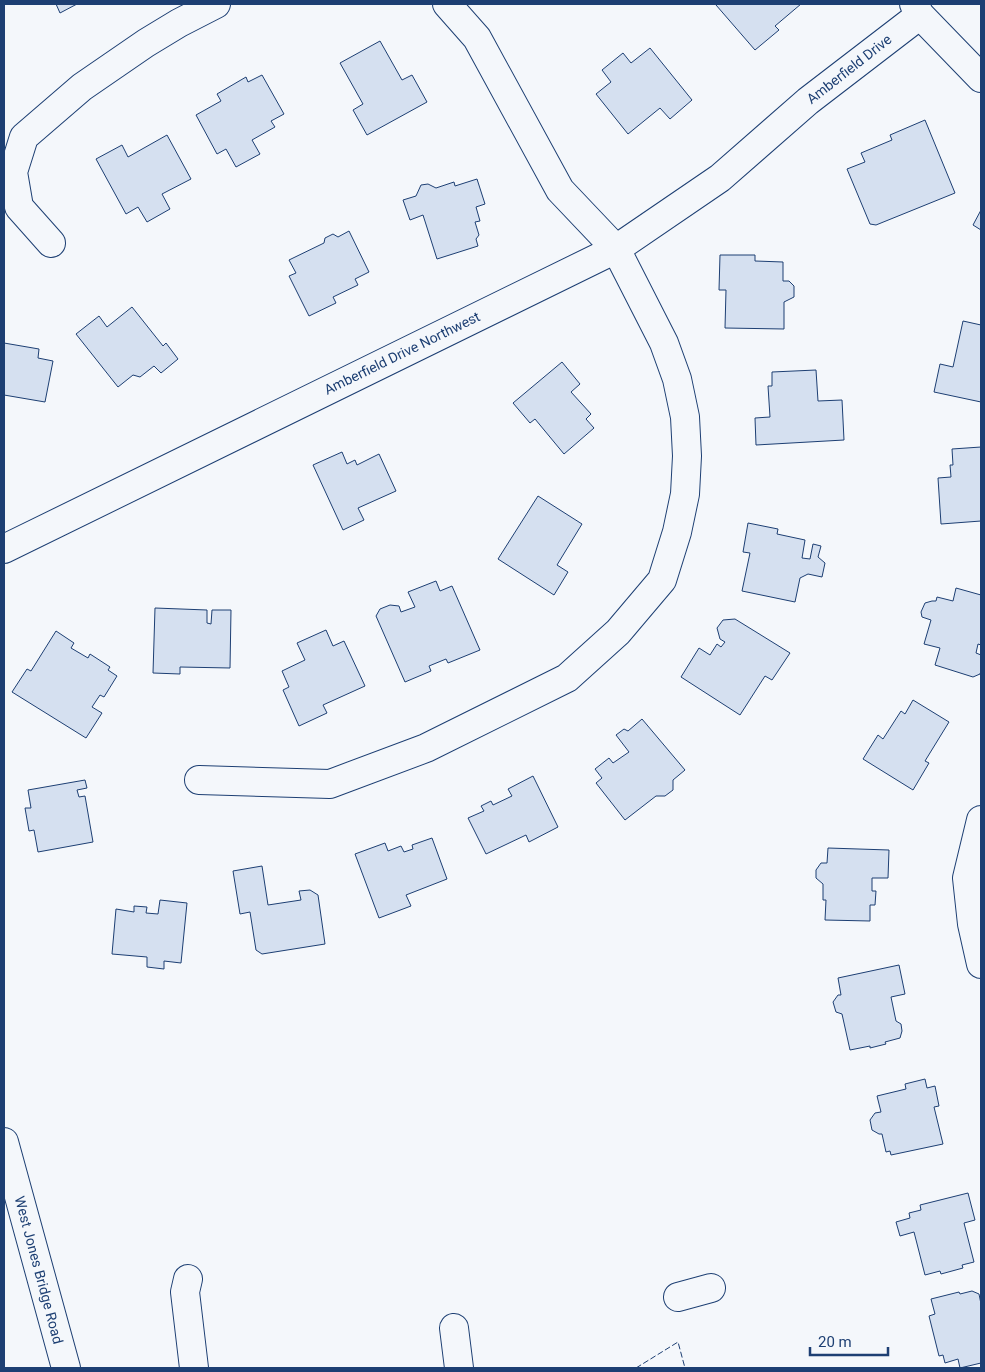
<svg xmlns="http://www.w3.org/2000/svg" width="985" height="1372" viewBox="0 0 985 1372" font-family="Roboto,sans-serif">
	<rect width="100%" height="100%" fill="#f4f7fb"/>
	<path fill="#d5e0f0" stroke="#1d3f73" d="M56 4H77L60 13Z
		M718 4H801L775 26 779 30 755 50 716 5Z
		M380 41 402 80 412 75 427 102 367 135 353 110 363 104 340 63Z
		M650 48 692 100 670 119 660 108 628 134 596 94 611 82 602 70 623 53 631 63Z
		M262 75 284 114 271 121 275 127 252 140 260 154 236 167 226 149 217 154 196 115 221 101 217 94 246 77 248 82Z
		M925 120 955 193 876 225 870 224 847 169 865 162 861 153 892 140 890 135Z
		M167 135 191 179 162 194 170 209 147 222 138 207 126 214 96 159 122 145 128 157Z
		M477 179 485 204 476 207 480 221 475 222 479 235 476 239 478 246 437 259 423 215 410 220 403 200 416 196 421 185 428 184 436 188 454 182 455 186Z
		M981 210V230L973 225Z
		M349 231 369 272 355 279 358 285 333 297 336 303 309 316 289 276 296 273 289 260 324 243 325 238 333 234 338 237Z
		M720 255H755V261L783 262V281H789L794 286V297L784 302V329L725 328 726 290H719Z
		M132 307 163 346 166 343 178 359 161 373 154 366 140 377 133 375 118 387 76 334 99 316 107 327Z
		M963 321 981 325V402L934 392 940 364 953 367Z
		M4 343 39 349 38 358 53 361 45 402 4 395Z
		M562 362 580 384 571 392 591 414 586 419 594 428 564 454 535 419 530 423 513 403Z
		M816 370 818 401 842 400 844 440 756 445 755 418 770 417 768 386H772V372Z
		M981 447V521L941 524 938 478 951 477 950 465H953L952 449Z
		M342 452 347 464 355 460 357 465 379 454 396 491 358 508 364 520 343 530 313 465Z
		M538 496 582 524 557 565 568 572 554 595 498 559Z
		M748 523 778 529 777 534 805 540 802 558 810 559 813 544 821 546 818 557 825 563 822 577 808 574 800 578 795 602 742 591 750 553 743 552Z
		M436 581 440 591 452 586 480 650 448 663 446 659 429 666 431 671 405 682 376 616 380 609 390 605 399 606 401 612 415 607 408 592Z
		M956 588 981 595V645L978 644 976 653 981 655V671L980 674 973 677 935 665 940 648 924 644 931 620 922 617 921 612 925 603 932 601H936L937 597 953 601Z
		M155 608 207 610V623L211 624 212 610H231L230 668 180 667V674L153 673Z
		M735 619 790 653 772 680 765 676 740 715 681 677 699 648 710 655 717 644 721 647 725 642 720 639 717 628 723 620Z
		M326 630 333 646 344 641 365 686 323 705 327 713 299 726 283 690 289 687 282 671 305 660 297 643Z
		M56 631 74 643 71 648 88 658 90 654 110 667 108 670 117 676 104 697 100 695 92 707 102 713 86 738 12 692 27 669 31 671Z
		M913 700 949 722 925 761 929 763 913 790 863 759 878 735 883 739 901 711 905 714Z
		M642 719 685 770 673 780V790L665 796H656L625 820 596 783 602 778 595 769 609 758 613 763 629 752 616 735 624 729 628 731Z
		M533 776 558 827 529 842 526 835 486 854 468 818 484 811 481 806 491 801 493 805 512 796 508 789Z
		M85 780 87 788 77 790 79 797 85 796 93 842 38 852 34 830 29 831 25 808H31L28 790Z
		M432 838 447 879 406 895 411 906 379 918 355 854 385 843 388 851 401 846 404 852 413 849 412 845Z
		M828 848 889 850 888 878H872V891H876L875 905H870V921L825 920 826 900H823V884L816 878V870L821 863H827Z
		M262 866 268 905 301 900 299 891 310 890 318 895 325 944 262 954 256 950 250 912 240 914 233 871Z
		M160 900 187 903 181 963 164 961V969L147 967V957L112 954 116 909 134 912V906L147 907 146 913 158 914Z
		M899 965 905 994 891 997 896 1021 901 1024 902 1031 900 1038 885 1042 886 1044 870 1048V1046L850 1050 842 1014 836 1012 833 1002 838 995H841L838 978Z
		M925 1079 927 1088 935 1086 939 1106 934 1107 943 1144 891 1155 890 1151 886 1152 882 1134H879L872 1130 870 1120 875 1113 881 1112 877 1096 906 1089 905 1084Z
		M968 1193 975 1220 964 1223 974 1262 962 1265 963 1268 941 1274 940 1271 925 1275 914 1232 900 1236 896 1222 910 1218 909 1213 921 1210 920 1205Z
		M972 1291 979 1294 981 1304V1363L960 1368 958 1359 945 1363 943 1355 939 1356 929 1316 935 1314 931 1299 959 1292 960 1294Z"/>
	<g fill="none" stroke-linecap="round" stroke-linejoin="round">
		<defs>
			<path id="minor" d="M914 4 920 15 981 78
				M51 243 19 207 13 172 24 137 82 87 146 43 179 23 216 4
				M4 549 616 249 720 178 808 101 920 15
				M199 780 330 784 426 748 567 678 618 632 662 580 677 532 685 494 687 456 685 417 677 379 664 343 616 249 560 190 477 38 447 4
				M981 820 967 878 972 924 981 964
				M4 1142 66 1368
				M188 1279 185 1292 194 1368
				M678 1297 711 1288
				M454 1328 459 1368"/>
		</defs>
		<use href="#minor" stroke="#1d3f73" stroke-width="30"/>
		<use href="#minor" stroke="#f4f7fb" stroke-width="28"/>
		<path stroke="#1d3f73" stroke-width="1" stroke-dasharray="6 2.5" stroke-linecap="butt" d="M636 1368 678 1342 685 1368"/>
	</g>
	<g text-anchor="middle" stroke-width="4" stroke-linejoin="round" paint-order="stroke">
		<g font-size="14" fill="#1d3f73" stroke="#f4f7fb">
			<text transform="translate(849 69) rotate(-38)" y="5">Amberfield Drive</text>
			<text transform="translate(402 353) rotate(-26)" y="5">Amberfield Drive Northwest</text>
			<text transform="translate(39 1270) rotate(75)" y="5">West Jones Bridge Road</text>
		</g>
	</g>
	<rect width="985" height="1372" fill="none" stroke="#1d3f73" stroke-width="10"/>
	<path d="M810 1347v8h78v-8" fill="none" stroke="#1d3f73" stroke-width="2.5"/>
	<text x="818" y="1347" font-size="15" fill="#1d3f73" stroke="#f4f7fb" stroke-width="4" paint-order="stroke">20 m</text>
</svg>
